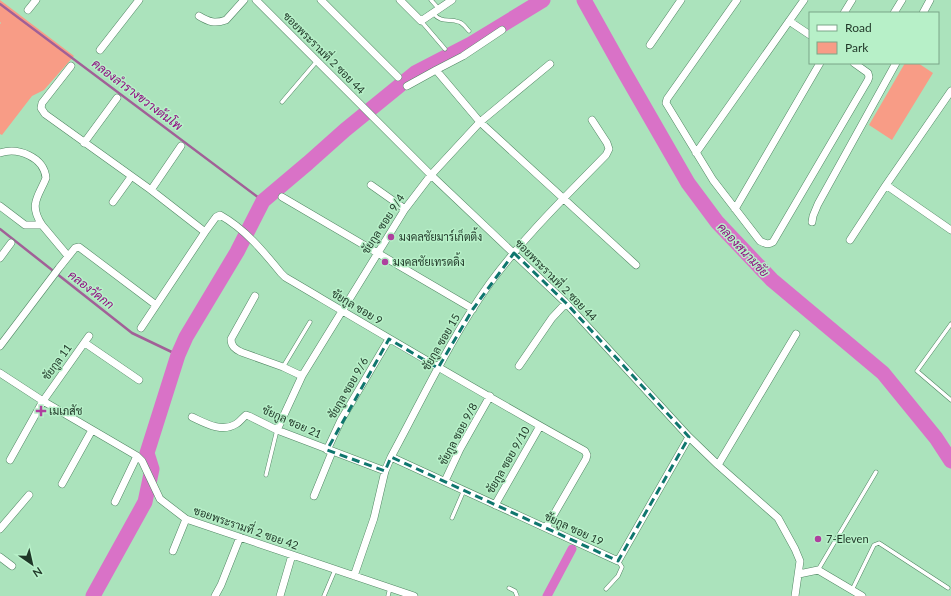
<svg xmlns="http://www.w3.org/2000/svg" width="951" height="596" viewBox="0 0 951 596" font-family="Lato,Sarabun,sans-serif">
	<rect width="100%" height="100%" fill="#abe3bc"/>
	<path fill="#f89c86" d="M0 0 74 56 44 90 32 96 2 135 0 134V24L1 23 0 22Z
		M905 63H918L933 73 892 140 869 125Z"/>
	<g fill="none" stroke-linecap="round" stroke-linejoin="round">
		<path stroke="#a16097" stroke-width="2.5" d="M0 4 263 201
			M0 229 132 333 178 355"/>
		<path stroke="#d972c7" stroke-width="9" d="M547 596 572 549"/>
		<path stroke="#d972c7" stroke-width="15" d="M584 0 623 70 688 183 717 222 772 280 883 373 936 438 951 461
			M93 596 145 502 152 469 147 453 178 355 186 337 237 252 263 201 308 163 345 130 415 73 471 44 543 0"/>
		<defs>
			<path id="service" d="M431 0 439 9
				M433 13C442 24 448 18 459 22 463 23 466 28 469 31
				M421 21 445 49
				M282 102 317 61
				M951 324 917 371 951 400
				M283 367 310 322
				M266 475 277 430
				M452 518 464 490
				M818 570 876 472
				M509 588 515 591 517 596
				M606 589 618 576 622 567 618 561
				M852 590 874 545 879 543 948 588
				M324 596 335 570
				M388 596 390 588"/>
			<path id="minor" d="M256 0 431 175 566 303 689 437 718 465 778 518 795 549 800 561 795 596
				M321 0 398 77
				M400 0 421 21 452 0
				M737 0 667 99 666 103 713 180 760 241C766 244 768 245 773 242L868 80 869 77 868 73 854 63
				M28 10 36 0
				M844 13 852 0
				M894 13 902 0
				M923 13 930 0
				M199 16C209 22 215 24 226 20L244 0
				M789 21 810 35
				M650 45 681 0
				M100 50 139 0
				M71 66 42 103 41 108 45 114 151 190 205 232
				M436 70 463 56 502 30
				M407 86 436 70 480 122 636 265
				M84 143 117 98
				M0 153C18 147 44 157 46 178 39 196 28 204 42 225
				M696 153 804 0
				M371 185 405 209
				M886 185 951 230
				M151 190 181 146
				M282 197 473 309
				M113 202 131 177
				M0 206 25 225H42L68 256
				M735 209 820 63
				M812 222 813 216 818 204 896 63
				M850 240 886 185 951 91
				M0 258 11 243
				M255 296 231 339C231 346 235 349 241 352L283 367 302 376
				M141 328 205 232 216 217 220 215C245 229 263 251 281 273L285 277C385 336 484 395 585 451L587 455 586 459 546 528
				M85 343 139 380
				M0 346 59 268 75 248 79 247 156 305
				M519 366 552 318 566 303
				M0 373 43 401 137 456 142 461 160 499 186 519 414 596
				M192 417C205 423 222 433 236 424 240 422 242 418 246 415L249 416 277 430 385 471
				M277 430 302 376 405 209 431 175 480 122 550 64
				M327 450 341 420 389 339
				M391 457 618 561 689 437
				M10 460 43 401 89 336
				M718 465 796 334
				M445 481 460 449 490 396
				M62 484 92 430
				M314 496 332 452
				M115 502 137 456
				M495 505 540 426
				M0 529 29 495
				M173 551 186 519
				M0 557 12 566
				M799 574 818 570 862 596
				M354 576 374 518 385 471 391 457C423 398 451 337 490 283 524 237 566 196 606 155L609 149 607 143 592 120
				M215 596 221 585 240 537
				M280 596 292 555"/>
		</defs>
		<use href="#service" stroke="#518663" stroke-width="4.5"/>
		<use href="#minor" stroke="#518663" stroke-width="8"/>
		<use href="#service" stroke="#fff" stroke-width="3.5"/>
		<use href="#minor" stroke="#fff" stroke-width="7"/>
	</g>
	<path fill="none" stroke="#0f766e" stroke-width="3" stroke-dasharray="8 5" stroke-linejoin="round" d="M514 253 566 303 689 437 618 561 391 457 385 471 327 450 389 339 438 368 473 309Z"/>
	<g fill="#ae409e" stroke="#b7f0c8" stroke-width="1.5">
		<circle cx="391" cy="237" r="4"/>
		<circle cx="385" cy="262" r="4"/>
		<path d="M39 405h4v4h4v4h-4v4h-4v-4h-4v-4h4z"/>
		<circle cx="818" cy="539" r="4"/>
	</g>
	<g text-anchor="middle" stroke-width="3" stroke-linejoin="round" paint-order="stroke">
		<g font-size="11" fill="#1f3627" stroke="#b7f0c8">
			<text transform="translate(324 53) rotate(45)" y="4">ซอยพระรามที่ 2 ซอย 44</text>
			<text transform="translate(383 224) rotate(-57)" y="4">ชัยกูล ซอย 9/4</text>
			<text transform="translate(556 280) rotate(45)" y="4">ซอยพระรามที่ 2 ซอย 44</text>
			<text transform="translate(357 307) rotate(31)" y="4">ชัยกูล ซอย 9</text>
			<text transform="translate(441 342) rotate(-60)" y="4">ชัยกูล ซอย 15</text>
			<text transform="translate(57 362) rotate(-54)" y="4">ชัยกูล 11</text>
			<text transform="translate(348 388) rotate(-60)" y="4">ชัยกูล ซอย 9/6</text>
			<text transform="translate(292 422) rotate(24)" y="4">ชัยกูล ซอย 21</text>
			<text transform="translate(458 434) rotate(-62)" y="4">ชัยกูล ซอย 9/8</text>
			<text transform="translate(508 460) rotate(-60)" y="4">ชัยกูล ซอย 9/10</text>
			<text transform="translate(246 528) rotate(19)" y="4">ซอยพระรามที่ 2 ซอย 42</text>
			<text transform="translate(574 529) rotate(25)" y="4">ชัยกูล ซอย 19</text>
		</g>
		<g font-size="11" fill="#1f3627" stroke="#b7f0c8" text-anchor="start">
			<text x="399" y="241">มงคลชัยมาร์เก็ตติ้ง</text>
			<text x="393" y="266">มงคลชัยเทรดดิ้ง</text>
			<text x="49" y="415">เมเภสัช</text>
			<text x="826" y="543">7-Eleven</text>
		</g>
		<g font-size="12" font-style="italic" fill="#8f0b81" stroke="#b7f0c8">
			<text transform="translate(137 95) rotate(37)" y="4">คลองลำรางขวางต้นโพ</text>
			<text transform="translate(743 250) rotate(47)" y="4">คลองสนามชัย</text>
			<text transform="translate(91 290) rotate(38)" y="4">คลองวัดกก</text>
		</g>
	</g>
	<rect x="809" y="12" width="130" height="52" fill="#b7f0c8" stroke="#7aa688"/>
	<rect x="817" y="25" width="20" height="6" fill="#ffffff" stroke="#7aa688"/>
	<text x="845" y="32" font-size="12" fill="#1f3627">Road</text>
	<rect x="817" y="42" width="20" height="12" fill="#f89c86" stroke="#7aa688"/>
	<text x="845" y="52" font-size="12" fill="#1f3627">Park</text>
	<g transform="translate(32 564) rotate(146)" stroke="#b7f0c8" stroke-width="3" paint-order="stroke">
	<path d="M0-3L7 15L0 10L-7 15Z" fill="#1f3627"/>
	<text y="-6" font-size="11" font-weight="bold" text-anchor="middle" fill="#1f3627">N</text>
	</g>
</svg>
